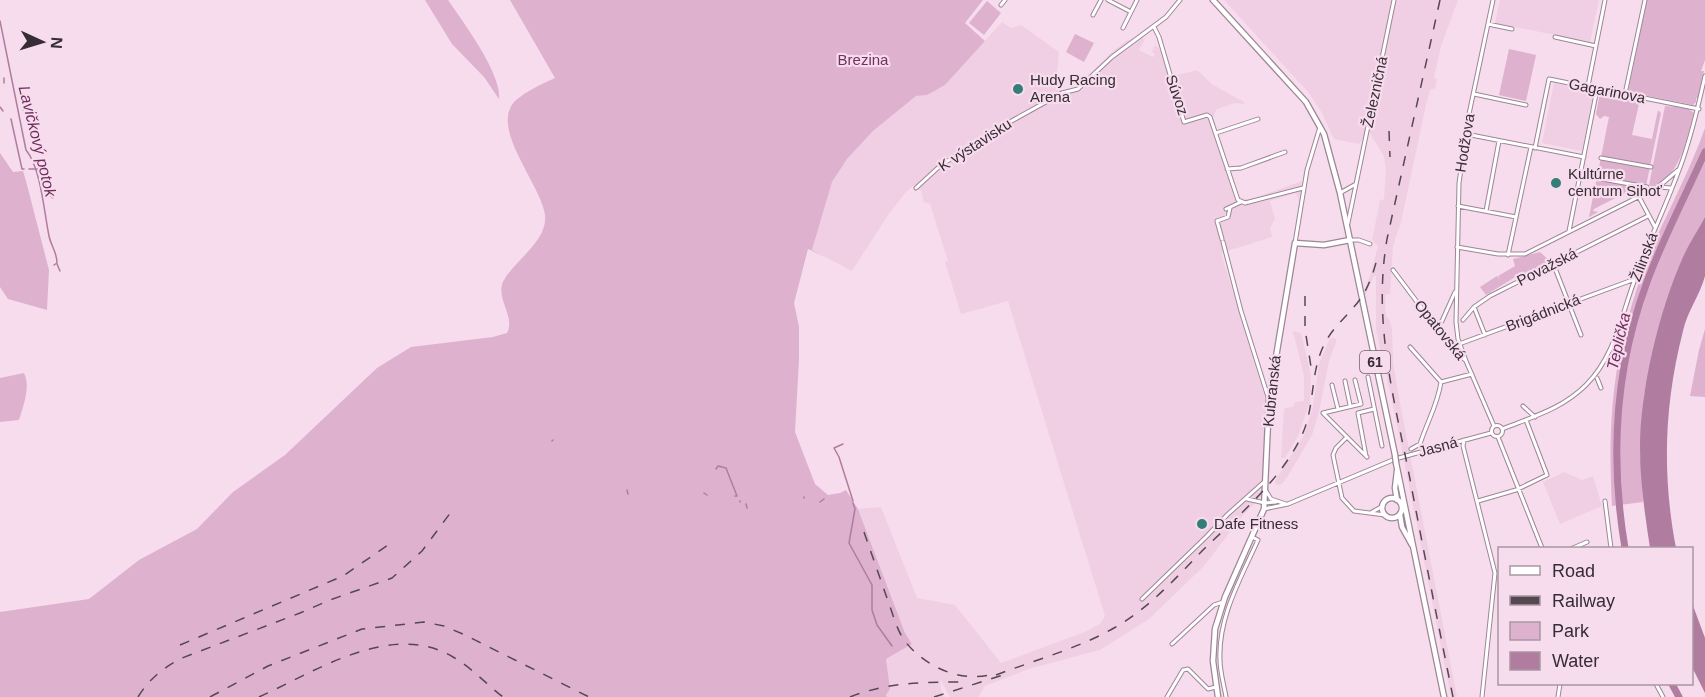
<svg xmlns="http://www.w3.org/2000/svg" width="1705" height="697" viewBox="0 0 1705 697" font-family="Arial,sans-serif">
	<rect width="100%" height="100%" fill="#f6dced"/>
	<path fill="#f0cfe5" d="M1224 0H1458L1441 46 1434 78 1437 79 1435 88 1430 90 1426 105 1401 222 1393 246 1390 294H1386L1385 306 1386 316 1390 321 1392 329 1393 361 1399 398 1457 697H1451L1390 390 1388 385 1385 361 1381 354 1376 328V276H1374L1365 296 1364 291 1371 273 1378 246 1372 240 1380 201 1384 199 1386 172 1384 156 1369 132 1359 144 1334 139 1321 111 1308 92Z
		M1500 0H1599L1590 42 1495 23Z
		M1002 22 1011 28 1021 25 1059 52 1056 85 1060 90H1070L1076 87 1112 52 1126 41 1136 37 1145 39 1139 50 1153 57 1155 54 1152 52 1155 45 1159 48 1164 63 1166 61 1173 76 1197 70 1213 85 1244 102V104L1235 103 1217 109 1213 117 1238 196 1249 200 1302 181 1299 202 1297 195 1295 193 1270 201 1275 219 1270 228 1272 237 1221 253 1266 401 1263 495 1243 515 1204 566 1149 619 1100 650 1032 668 990 684 985 686 978 697H950L940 679 942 696 946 697H887L886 695 890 689 886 659 912 644 905 633 858 509 881 507 917 598 955 605 1001 663 1085 632 1100 624 1105 616 1008 301 961 314 945 262 948 261 930 204 924 202 921 191 913 186 906 192 888 215 852 271 812 250 832 182 847 159 873 131 916 96 927 95 945 85Z
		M1554 83 1594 91 1582 151 1542 143Z
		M1293 331 1301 333 1311 375 1310 402 1298 436 1285 458H1281L1284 409 1294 406 1295 402 1304 401V376Z
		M1330 338 1336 339V342L1329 361 1319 412 1312 435 1289 474 1282 484 1276 485 1275 481 1304 435 1313 407 1319 364Z
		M1564 472 1582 480 1593 476 1602 506 1560 524 1543 482Z"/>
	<path fill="#deb1cf" d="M425 0H448C463 22 502 74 499 99L484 77 452 44Z
		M510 0H983L965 23 985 41 945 85 927 95 916 96 873 131 847 159 832 182 812 250 825 257 808 249 794 303 799 327V359L795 432 815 484 828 495 840 493 846 490 858 509 905 633 912 644 886 659 890 689 886 695 887 697H0V612L89 599 139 560 197 529 233 492 285 455 377 368 411 347 493 337 507 333C516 316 494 297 504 280 515 260 548 241 545 215 541 184 489 128 515 101 526 91 542 84 555 78Z
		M1647 0H1705V60L1701 71H1704L1698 99 1696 98V102L1693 105 1628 92Z
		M987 1 1001 13 984 35 969 23Z
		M1075 34 1094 43 1084 62 1066 52Z
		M1509 49 1536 55 1526 101 1499 95Z
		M1600 93 1633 100H1644L1645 105 1639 104 1632 135 1652 139 1658 110 1661 113 1646 186 1642 190 1644 191 1641 193 1633 189 1594 209 1593 211 1598 212 1589 217 1609 117 1604 116 1600 119 1596 114Z
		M1665 106C1674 107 1687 106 1694 113 1685 142 1682 174 1652 187L1649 185 1650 180Z
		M1705 128V217L1683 258 1644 395 1640 447 1643 502 1612 506C1607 415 1614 348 1646 263 1664 217 1689 174 1705 128Z
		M0 153 13 172 23 171 26 181 49 270 47 310 8 299 0 287Z
		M1540 252 1551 262 1522 275 1520 274 1486 295 1480 287 1497 276 1500 280 1498 276 1515 266 1513 259Z
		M1705 329V397L1690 396 1699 350Z
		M24 373C31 387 23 406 19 420L0 422V378Z"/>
	<path fill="#b07ca0" d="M1705 217C1705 233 1705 262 1705 276 1700 295 1687 312 1683 331 1664 405 1662 475 1676 548H1650C1645 515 1640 482 1640 448 1640 390 1659 311 1683 257 1689 244 1698 230 1705 217Z
		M1692 603 1705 638V693L1692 667Z"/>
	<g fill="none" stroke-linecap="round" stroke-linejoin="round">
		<path stroke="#b07ca0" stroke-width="1.5" d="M0 21 26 150C41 168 44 212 49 236 51 246 57 252 57 263L54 265
			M4 83V78
			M0 107 3 111
			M23 110 33 115
			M11 119 22 169H24
			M29 169H38L47 193 53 198
			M57 264 60 271
			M552 441 553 440
			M843 444 834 448 839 457 853 501
			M716 469 718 466 726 468 737 496H735
			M627 490 628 494
			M704 493 707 495
			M804 497V498
			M740 501V502
			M820 502 824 499
			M853 503 855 509 849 543 872 585V610L877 625 892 646
			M746 504 747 508"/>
		<path stroke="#b07ca0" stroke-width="7" d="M1625 548C1610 459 1615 368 1647 282 1663 238 1686 195 1705 152
			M1672 684 1679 697"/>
		<defs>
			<path id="street" d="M1108 0 1131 12
				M1001 5 1005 0
				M1093 15 1101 0
				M1488 24 1512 29
				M1154 27 1159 37 1184 122 1207 115 1210 117 1238 200 1245 203 1303 188
				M1123 28 1137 0
				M1555 37 1596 46
				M1588 86 1605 0
				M1474 94 1526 105
				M1625 94 1645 0
				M1216 133 1258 119
				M1466 134 1584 157
				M1535 148 1549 79 1699 109
				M1601 158 1651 167
				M1227 169 1241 168 1285 152
				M1602 179 1647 187
				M1658 187 1671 188
				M916 188 941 165 1008 123 1062 93 1078 89 1112 57 1166 17 1180 0
				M1340 193 1356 184
				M1639 197 1655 227
				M1458 206 1516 217
				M1226 209 1241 202
				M1486 211 1499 141
				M1348 223 1394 0
				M1569 231 1597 89
				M1222 239 1217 221 1228 217 1230 208
				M1350 240H1359L1370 244
				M1223 242 1241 311 1268 397
				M1295 243 1307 170 1320 127
				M1457 247 1498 254H1525L1658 187 1678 170
				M1508 255 1531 147
				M1553 263 1581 335
				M1393 270 1451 347 1466 361 1494 426
				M1463 320 1474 307
				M1436 326 1442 321 1455 292
				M1485 335 1474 307 1490 296 1648 216
				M1410 347 1441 382
				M1451 347 1635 279
				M1466 361 1458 339 1456 322 1459 183 1469 114 1493 0
				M1368 377 1382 446
				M1597 378 1601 388
				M1355 380 1361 404 1323 413 1367 457
				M1345 381 1350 405
				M1332 385 1338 409
				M1523 406 1535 417
				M1491.5 431a5.5 5.5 0 1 1 11 0a5.5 5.5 0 1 1-11 0Z
				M1502 429C1532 417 1562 409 1586 385 1615 356 1621 316 1635 279 1650 237 1670 198 1684 156 1693 129 1699 103 1705 76
				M1498 437 1542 548
				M1346 438 1336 448 1333 455 1342 498 1354 511 1385 515
				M1464 440 1463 446 1495 573 1482 697
				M1411 449 1420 444C1427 422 1438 404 1441 382L1472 374
				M1366 456 1358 413 1374 409
				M1266 491 1271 499 1286 504
				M1247 499 1265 503 1276 502
				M1478 501 1516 490 1547 475 1526 420
				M1605 501 1611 548
				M1264 509 1288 504 1395 459 1491 433
				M1372 512 1383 506
				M1573 548 1587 542
				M1142 599 1207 536 1227 515 1265 481
				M1172 644 1214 605 1223 602
				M1656 684 1663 697
				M1167 697 1183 670 1188 669 1208 689 1216 687
				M1226 697C1224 685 1220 672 1220 660 1218 617 1241 578 1258 540L1252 537
				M1558 697 1560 684"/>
			<path id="secondary" d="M1218 697 1213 661 1215 629 1225 597 1264 509 1269 399 1295 243 1324 245 1350 240"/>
			<path id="primary" d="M1213 0 1306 102 1324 134 1340 193 1395 455
				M1396 463 1444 697
				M1397 471 1395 488 1397 500
				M1382 508a10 10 0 1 1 20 0a10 10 0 1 1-20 0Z
				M1400 515 1402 527 1412 545"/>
		</defs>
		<use href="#street" stroke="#9d8695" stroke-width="5"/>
		<use href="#secondary" stroke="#9d8695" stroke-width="7"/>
		<use href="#primary" stroke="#9d8695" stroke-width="7"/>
		<use href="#street" stroke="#fff" stroke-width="3"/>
		<use href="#secondary" stroke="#fff" stroke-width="4.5"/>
		<use href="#primary" stroke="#fff" stroke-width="4.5"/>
		<path stroke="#554851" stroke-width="1.5" stroke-dasharray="10 10" stroke-linecap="butt" d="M1440 0 1387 239C1373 321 1393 394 1409 474 1423 548 1438 623 1453 697
			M1389 131 1390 157
			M1305 296V329L1312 373
			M864 532C872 555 880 578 888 601 893 614 896 628 904 640 923 665 957 682 989 675
			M180 645 343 576 391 543
			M996 675C1035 660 1077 649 1114 628 1148 609 1175 579 1202 551 1237 517 1282 479 1302 435 1315 407 1310 375 1323 347 1330 331 1342 321 1353 308 1366 294 1372 278 1377 259
			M138 697C149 679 163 668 182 658L300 613 330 600 392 578 422 551 451 512
			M210 697 268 666 362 629 424 622 444 626 465 635 589 697
			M259 697C315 672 391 620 453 657 471 667 486 684 503 697
			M850 697C887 682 926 682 966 682
			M934 697 1003 675"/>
		<defs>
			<path id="primary-bridge" d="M1395 455 1396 463"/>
		</defs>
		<use href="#primary-bridge" stroke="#9d8695" stroke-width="7" stroke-linecap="butt"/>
		<use href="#primary-bridge" stroke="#fff" stroke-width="4.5"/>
	</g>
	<g fill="#357d78" stroke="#f6dced" stroke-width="2">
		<circle cx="1018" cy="89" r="6"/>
		<circle cx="1556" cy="183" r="6"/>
		<circle cx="1202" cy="524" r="6"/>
	</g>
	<g text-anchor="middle" stroke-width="4.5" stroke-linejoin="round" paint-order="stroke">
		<rect fill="#f6dced" stroke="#70626c" stroke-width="1.5" x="1360" y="351" width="30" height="22" rx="4.5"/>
		<g font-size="14" font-weight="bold" fill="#372d34">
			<text x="1375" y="367">61</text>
		</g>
		<g font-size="15" fill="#723161" stroke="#f6dced">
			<text x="863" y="65">Brezina</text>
		</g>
		<g font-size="15" fill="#372d34" stroke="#f6dced" text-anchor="start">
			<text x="1030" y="85">Hudy Racing<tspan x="1030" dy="17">Arena</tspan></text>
			<text x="1568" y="179">Kultúrne<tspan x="1568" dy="17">centrum Sihoť</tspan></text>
			<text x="1214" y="529">Dafe Fitness</text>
		</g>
		<g font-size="15" fill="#372d34" stroke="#f6dced">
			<text transform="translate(1607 91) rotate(11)" y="5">Gagarinova</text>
			<text transform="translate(1375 92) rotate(-78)" y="5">Železničná</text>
			<text transform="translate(1177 95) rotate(71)" y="5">Súvoz</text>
			<text transform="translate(1465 143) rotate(-81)" y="5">Hodžova</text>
			<text transform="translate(975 145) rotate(-33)" y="5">K výstavisku</text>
			<text transform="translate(1644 257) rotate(-69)" y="5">Žilinská</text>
			<text transform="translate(1547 267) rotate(-27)" y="5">Považská</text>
			<text transform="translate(1543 313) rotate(-21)" y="5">Brigádnická</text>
			<text transform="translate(1440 330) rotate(51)" y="5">Opatovská</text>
			<text transform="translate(1272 391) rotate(-84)" y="5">Kubranská</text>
			<text transform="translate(1438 447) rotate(-15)" y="5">Jasná</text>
		</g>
		<g font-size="16" font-style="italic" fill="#702e5f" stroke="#f6dced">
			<text transform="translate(38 141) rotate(76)" y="6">Lavičkový potok</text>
			<text transform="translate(1618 341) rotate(-77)" y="6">Teplička</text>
		</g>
	</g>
	<rect x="1498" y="547" width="195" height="138" fill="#f6dced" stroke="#aa96a3" stroke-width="1.5"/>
	<rect x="1510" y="566" width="30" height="9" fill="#ffffff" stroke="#aa96a3" stroke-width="1.5"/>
	<text x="1552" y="577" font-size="18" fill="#372d34">Road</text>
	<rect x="1510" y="596" width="30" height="9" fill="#554851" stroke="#aa96a3" stroke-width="1.5"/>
	<text x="1552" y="607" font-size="18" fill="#372d34">Railway</text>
	<rect x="1510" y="622" width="30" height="18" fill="#deb1cf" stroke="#aa96a3" stroke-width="1.5"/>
	<text x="1552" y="637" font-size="18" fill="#372d34">Park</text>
	<rect x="1510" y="652" width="30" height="18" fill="#b07ca0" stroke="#aa96a3" stroke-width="1.5"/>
	<text x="1552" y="667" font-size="18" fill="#372d34">Water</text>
	<g transform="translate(42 42) rotate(94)" stroke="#f6dced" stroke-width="4.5" paint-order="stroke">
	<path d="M0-4.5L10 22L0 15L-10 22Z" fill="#372d34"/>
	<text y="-9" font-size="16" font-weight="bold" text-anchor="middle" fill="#372d34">N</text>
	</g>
</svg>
